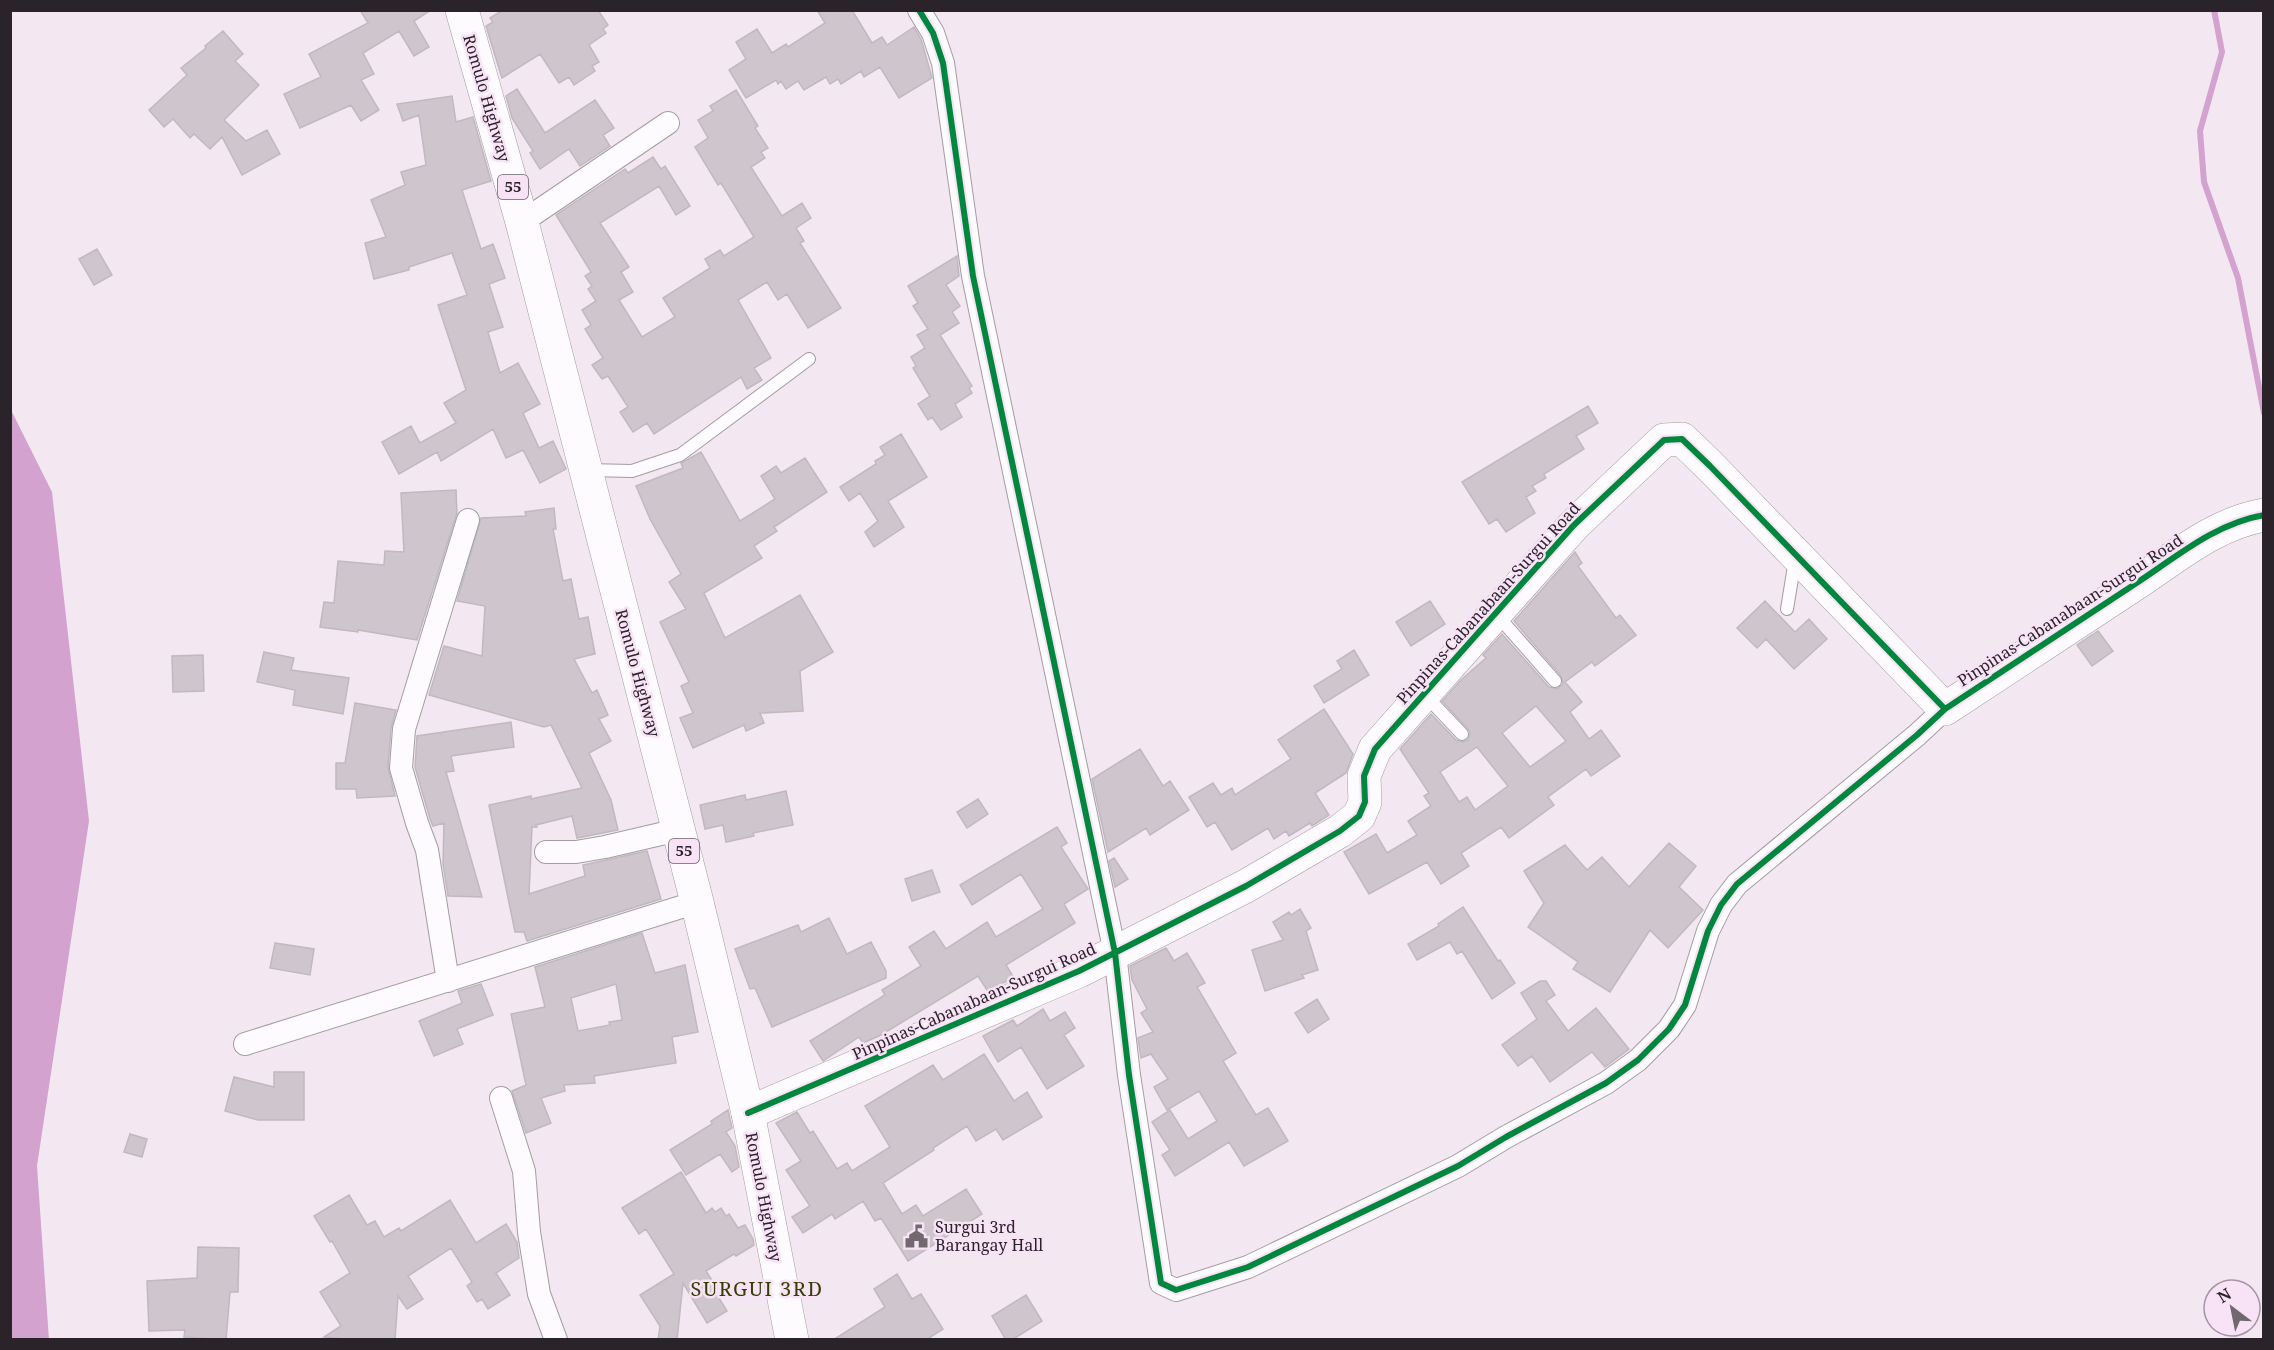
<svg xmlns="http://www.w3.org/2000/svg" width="2274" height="1350" viewBox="0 0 2274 1350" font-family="'Noto Serif',serif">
	<rect width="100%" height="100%" fill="#f3e7f2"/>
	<path fill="#d4a2cf" d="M10 408 52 492 89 821 37 1166 49 1340 10 1339Z"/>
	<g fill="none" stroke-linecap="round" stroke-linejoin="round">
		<path stroke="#d4a2cf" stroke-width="6" d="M2214 10 2222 52 2200 131 2204 182 2238 278 2264 413"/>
	</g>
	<path fill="#cec5cd" stroke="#c1b8c0" stroke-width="1.5" fill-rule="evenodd" d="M360 10H431L414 21 429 47 414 56 399 31 363 53 374 74 361 80 379 110 361 121 351 105 300 128 284 94 321 77 309 54 368 23Z
		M503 10H598L608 25 603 29 606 33 589 45 599 62 592 66 595 71 574 85 569 77 559 83 540 54 502 78 486 26 493 22 490 18Z
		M817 10H852L872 43 882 37 887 45 914 27 921 39 932 78 899 98 880 67 864 77 861 71 841 84 838 79 830 84 826 77 804 90 798 81 786 89 781 81 778 84 776 80 746 98 729 70 746 59 736 42 757 29 772 53 786 44 788 47 825 23Z
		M223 31 243 54 235 61 259 85 224 120 246 141 267 130 280 154 242 175 222 137 210 149 194 134 190 138 173 119 164 127 149 110 187 75 181 68 206 48 205 46Z
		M517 89 545 133 595 100 614 128 603 135 610 146 580 166 569 149 540 169 530 153 533 151 512 118 506 96Z
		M736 90 758 126 755 128 768 148 761 152 765 158 751 167 782 216 802 203 811 218 796 228 804 241 800 243 841 308 808 328 787 294 778 300 767 282 738 300 771 358 754 368 762 380 747 389 741 377 654 434 647 423 633 432 620 412 628 407 608 376 602 379 592 365 603 358 585 329 591 325 582 310 596 301 588 289 592 286 585 276 591 272 556 215 625 169 628 173 653 157 661 169 665 166 690 206 676 215 659 186 600 223 629 267 621 272 633 292 619 300 642 337 675 317 663 298 710 268 705 259 720 250 724 256 754 237 721 183 718 185 695 147 708 138 698 120 713 111 710 106Z
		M452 96 456 122 473 117 491 181 462 190 481 249 493 244 505 278 489 284 503 327 488 332 500 373 518 363 540 404 523 413 539 448 553 441 566 469 540 483 523 450 506 458 493 429 441 461 437 452 399 474 382 442 411 426 420 443 456 423 444 403 466 390 438 305 467 295 452 253 409 267V270L374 279 365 243 386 237 371 200 405 185 401 172 426 165 419 115 403 121 397 104Z
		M97 249 112 275 94 285 79 259Z
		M957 256 959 276 946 285 960 306 952 312 959 323 940 335 972 386 969 388 972 393 955 404 962 417 941 430 932 417 928 420 918 404 930 396 913 368 916 366 911 357 925 348 917 335 928 329 913 306 918 303 908 286Z
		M1588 406 1598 423 1576 436 1584 449 1544 474 1546 478 1532 486 1536 491 1526 497 1535 513 1506 532 1497 519 1489 524 1462 482Z
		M901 434 927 477 888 501 904 527 874 547 865 532 878 521 860 493 849 501 840 487 876 464 875 461 885 455 880 447Z
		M701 452 740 521 775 499 761 476 776 466 781 473 805 458 827 492 774 527 777 531 754 546 762 558 704 593 725 638 800 595 833 652 800 671 803 711 760 713 764 723 746 731 744 725 693 748 680 718 693 713 681 686 689 682 660 622 686 609 669 582 681 574 650 519 636 486 683 468 681 463Z
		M456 490 457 513 417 640 358 630V632L320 627 324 602 334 603 338 561 384 565 385 551 404 552 401 493Z
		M554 508 556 529H553L563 581 571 579 579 619 588 617 595 654 574 659 592 693 597 690 608 715 599 719 611 741 589 753 611 800 618 830 577 838 572 816 536 825 537 827H532L529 894 585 876 583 865 647 851 661 899 527 941 524 932H515L489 805 531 796V799L582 788 551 725 544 727 429 695 444 646 482 656 485 606 457 601 481 518 526 516 525 512Z
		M1575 552 1582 563 1578 566 1616 618 1620 615 1636 635 1595 666 1592 662 1565 682 1582 702 1570 712 1589 739 1601 730 1620 756 1591 776 1586 769 1548 797 1554 805 1509 838 1501 827 1461 853 1469 866 1441 884 1427 862 1369 894 1344 852 1376 834 1387 853 1417 835 1408 821 1431 806 1424 796 1429 793 1400 749 1431 714 1456 740 1463 742 1468 740 1470 733 1468 729 1442 701 1462 679 1486 658 1483 655 1502 634 1549 687 1557 689 1563 684 1561 676 1514 621ZM1536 706 1566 741 1530 767 1502 733ZM1477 747 1508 786 1475 810 1467 797 1459 802 1440 772Z
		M1430 601 1445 624 1411 646 1396 622Z
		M1765 601 1795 632 1809 619 1827 639 1794 669 1766 639 1757 648 1737 628Z
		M2098 631 2113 651 2092 666 2077 645Z
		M1354 650 1369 675 1324 703 1314 686 1342 669 1337 661Z
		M264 652 294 658 291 670 349 678 343 714 293 705 295 690 257 682Z
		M203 655 204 691 173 692 172 656Z
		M355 703 396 710 391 728 388 767 395 796 357 798 356 789H336V763H345Z
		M1324 709 1353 754 1346 773 1315 793 1329 815 1312 826 1310 823 1289 836 1286 831 1274 839 1268 828 1232 850 1215 822 1207 827 1189 797 1213 783 1221 795 1232 788 1235 795 1291 759 1278 740Z
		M511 722 514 747 451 756 454 771 446 772 482 897 448 896 443 864 444 823 433 826 430 819 415 767 417 736Z
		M1140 749 1163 786 1170 781 1189 810 1150 835 1146 828 1108 852 1092 779Z
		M786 791 793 825 753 833 754 836 726 842 723 825 705 829 700 805 745 795 746 800Z
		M978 799 988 814 967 828 957 812Z
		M1057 827 1067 843 1061 847 1088 889 1064 904 1075 923 1006 965 1014 978 987 990 978 976 881 1035 863 1043 859 1037 823 1061 810 1041 885 995 882 990 921 966 909 947 934 931 946 949 987 922 996 937 1043 909 1021 874 972 905 960 885Z
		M1669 843 1696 866 1679 887 1703 910 1668 948 1650 930 1610 992 1573 969 1578 962 1528 927 1544 903 1524 871 1565 845 1587 870 1602 857 1629 887Z
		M1114 858 1128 879 1115 887 1109 861Z
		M932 870 940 892 912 901 905 879Z
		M1463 907 1498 961 1500 960 1515 983 1492 999 1462 951 1457 954 1450 942 1417 960 1408 944 1439 926 1438 924Z
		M1300 909 1311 928 1306 931 1318 970 1302 975 1304 978 1265 991 1252 950 1283 940 1273 922 1289 912 1291 915Z
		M829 918 847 954 871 942 886 971V978L772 1027 755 988 750 989 735 949 798 925 801 932Z
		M642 933 655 973 685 965 698 1032 672 1037 676 1063 594 1076 595 1083 564 1085 565 1091 541 1098 551 1123 526 1133 512 1091 526 1085 511 1014 545 1007 535 967ZM616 984 622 1020 609 1022 610 1025 578 1031 571 998Z
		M275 943 314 949 310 975 270 968Z
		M1166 948 1174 961 1187 953 1205 983 1197 987 1236 1053 1223 1061 1256 1115 1268 1108 1288 1141 1244 1166 1229 1142 1175 1176 1162 1155 1170 1150 1152 1122 1170 1110 1188 1139 1217 1121 1199 1091 1167 1110 1154 1087 1168 1079 1151 1054 1141 1058 1138 1038 1153 1032 1141 1013 1147 1009 1132 980 1130 966Z
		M1540 981H1546L1555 995 1546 1001 1568 1031 1596 1008 1629 1049 1605 1067 1592 1052 1550 1082 1532 1056 1518 1066 1502 1045 1537 1019 1521 993Z
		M481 984 493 1015 457 1029 463 1044 434 1056 419 1021 462 1003 458 991Z
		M1317 999 1329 1019 1308 1033 1295 1013Z
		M1043 1009 1050 1021 1065 1012 1075 1028 1064 1035 1084 1066 1047 1089 1021 1047 998 1062 983 1036 1013 1020 1017 1026Z
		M984 1054 1014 1101 1027 1092 1042 1117 1003 1140 996 1129 976 1141 967 1126 933 1148 934 1150 883 1183 902 1214 916 1205 923 1216 966 1189 982 1214 908 1261 881 1218 875 1221 863 1201 835 1219 832 1214 803 1233 792 1217 810 1206 786 1170 801 1161 776 1123 797 1112 810 1133 813 1131 837 1169 847 1163 852 1171 890 1147 865 1106 933 1065 943 1080Z
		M274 1072H304V1120H258L225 1111 234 1077 274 1087Z
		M728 1110 732 1128 726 1132 735 1146 739 1167 732 1172 720 1154 686 1175 670 1150 712 1124 711 1121Z
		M130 1134 147 1139 142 1157 124 1152Z
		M681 1172 706 1213 712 1208 715 1212 721 1208 726 1216 729 1214 738 1228 745 1225 753 1239 754 1245 736 1256 734 1254 706 1271 717 1288 714 1290 727 1311 707 1323 683 1283 677 1340H658L660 1326 640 1295 674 1274 646 1229 639 1234 622 1208Z
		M349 1195 367 1225 375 1221 384 1237 399 1228 401 1231 450 1200 476 1243 506 1224 517 1242 519 1258 496 1273 510 1295 488 1309 482 1299 477 1302 467 1286 472 1282 451 1248 408 1276 423 1299 407 1309 398 1296 395 1340H355L324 1337 341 1326 320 1292 350 1273 332 1241 330 1242 314 1216Z
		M198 1247 239 1248 238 1292H230L226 1340 184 1337 185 1330 149 1331 147 1281 197 1278Z
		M897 1274 912 1299 921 1294 943 1329 926 1340H833L885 1307 874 1289Z
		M1026 1295 1042 1321 1012 1340H1006L992 1316Z"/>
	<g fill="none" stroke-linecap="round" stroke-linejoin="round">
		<defs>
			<path id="lane" d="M586 470 632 471 680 455 809 359
				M1787 609 1795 560
				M1497 615 1555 681
				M1425 695 1462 734"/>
			<path id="street" d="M919 10 933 33 943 63 973 276 1115 953 1129 1075 1161 1283 1176 1290 1248 1267 1458 1166 1506 1137 1606 1083 1638 1060 1669 1029 1685 1005 1708 931 1721 905 1737 884 1917 735 1945 709
				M522 222 668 123
				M546 852H576L605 847 678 830
				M448 981 427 850 417 823 401 768 404 729 468 520
				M245 1044 697 902
				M501 1098 524 1171 529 1232 539 1294 556 1340"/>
			<path id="secondary" d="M748 1113 1079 971 1246 886 1340 831 1359 816 1365 802 1364 776 1375 749 1574 525 1664 440 1682 439 1710 466 1945 709C2007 668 2070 627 2132 586 2174 559 2213 524 2264 515"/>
			<path id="highway" d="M462 10 522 222 697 902 748 1113 792 1340"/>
		</defs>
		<use href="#lane" stroke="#a59ca4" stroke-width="14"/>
		<use href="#street" stroke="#a59ca4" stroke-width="24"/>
		<use href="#secondary" stroke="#a59ca4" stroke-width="34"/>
		<use href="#highway" stroke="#a59ca4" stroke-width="34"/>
		<use href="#lane" stroke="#fdfbfd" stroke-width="12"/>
		<use href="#street" stroke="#fdfbfd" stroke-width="22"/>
		<use href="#secondary" stroke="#fdfbfd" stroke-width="33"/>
		<use href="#highway" stroke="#fdfbfd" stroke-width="33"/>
		<defs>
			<path id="cycleway" d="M919 10 933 33 943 63 973 276 1115 953 1129 1075 1161 1283 1176 1290 1248 1267 1458 1166 1506 1137 1606 1083 1638 1060 1669 1029 1685 1005 1708 931 1721 905 1737 884 1917 735 1945 709
				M748 1113 1079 971 1246 886 1340 831 1359 816 1365 802 1364 776 1375 749 1574 525 1664 440 1682 439 1710 466 1945 709C2007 668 2070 627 2132 586 2174 559 2213 524 2264 515"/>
		</defs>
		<use href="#cycleway" stroke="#f8e2f5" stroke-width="10"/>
		<use href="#cycleway" stroke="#00873e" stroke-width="6"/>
	</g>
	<defs>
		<symbol id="civic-bare" viewBox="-9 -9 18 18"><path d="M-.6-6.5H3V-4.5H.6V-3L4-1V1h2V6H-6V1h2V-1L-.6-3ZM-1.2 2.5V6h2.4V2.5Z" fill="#716870" stroke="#f8e2f5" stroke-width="2.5" paint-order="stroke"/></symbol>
	</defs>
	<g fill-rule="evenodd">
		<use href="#civic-bare" x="900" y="1220" width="33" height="33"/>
	</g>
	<g text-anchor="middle" stroke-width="5" stroke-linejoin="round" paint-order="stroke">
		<g fill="#f8e2f5" stroke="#685c67" stroke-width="1.5">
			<rect x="498" y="175" width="30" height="24" rx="4.5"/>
			<rect x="669" y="839" width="30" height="24" rx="4.5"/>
		</g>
		<g font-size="15" font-weight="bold" fill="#2b232a">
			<text x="513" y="192">55</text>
			<text x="684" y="856">55</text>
		</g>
		<g font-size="16" fill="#2b232a" stroke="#f8e2f5">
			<text transform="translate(487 98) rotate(74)" y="6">Romulo Highway</text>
			<text transform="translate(1488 603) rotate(-48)" y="6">Pinpinas-Cabanabaan-Surgui Road</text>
			<text transform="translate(2070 610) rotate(-33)" y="6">Pinpinas-Cabanabaan-Surgui Road</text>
			<text transform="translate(638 673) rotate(75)" y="6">Romulo Highway</text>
			<text transform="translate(974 1001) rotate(-24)" y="6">Pinpinas-Cabanabaan-Surgui Road</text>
			<text transform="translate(764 1197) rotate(79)" y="6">Romulo Highway</text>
		</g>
		<g font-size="16" fill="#2b232a" stroke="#f8e2f5" text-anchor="start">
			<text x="935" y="1233">Surgui 3rd<tspan x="935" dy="18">Barangay Hall</tspan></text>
		</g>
		<g font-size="20" letter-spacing="1.5" fill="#343f02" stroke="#f8e2f5">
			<text x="757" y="1296">SURGUI 3RD</text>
		</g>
	</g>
	<rect width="2274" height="1350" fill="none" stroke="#2b232a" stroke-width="24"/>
	<g transform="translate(2232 1308) rotate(328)"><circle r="28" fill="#f8e2f5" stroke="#a696a4" stroke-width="1.5"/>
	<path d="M0-4.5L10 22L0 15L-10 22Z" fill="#716870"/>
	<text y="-9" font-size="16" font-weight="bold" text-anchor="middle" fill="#2b232a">N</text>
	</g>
</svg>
